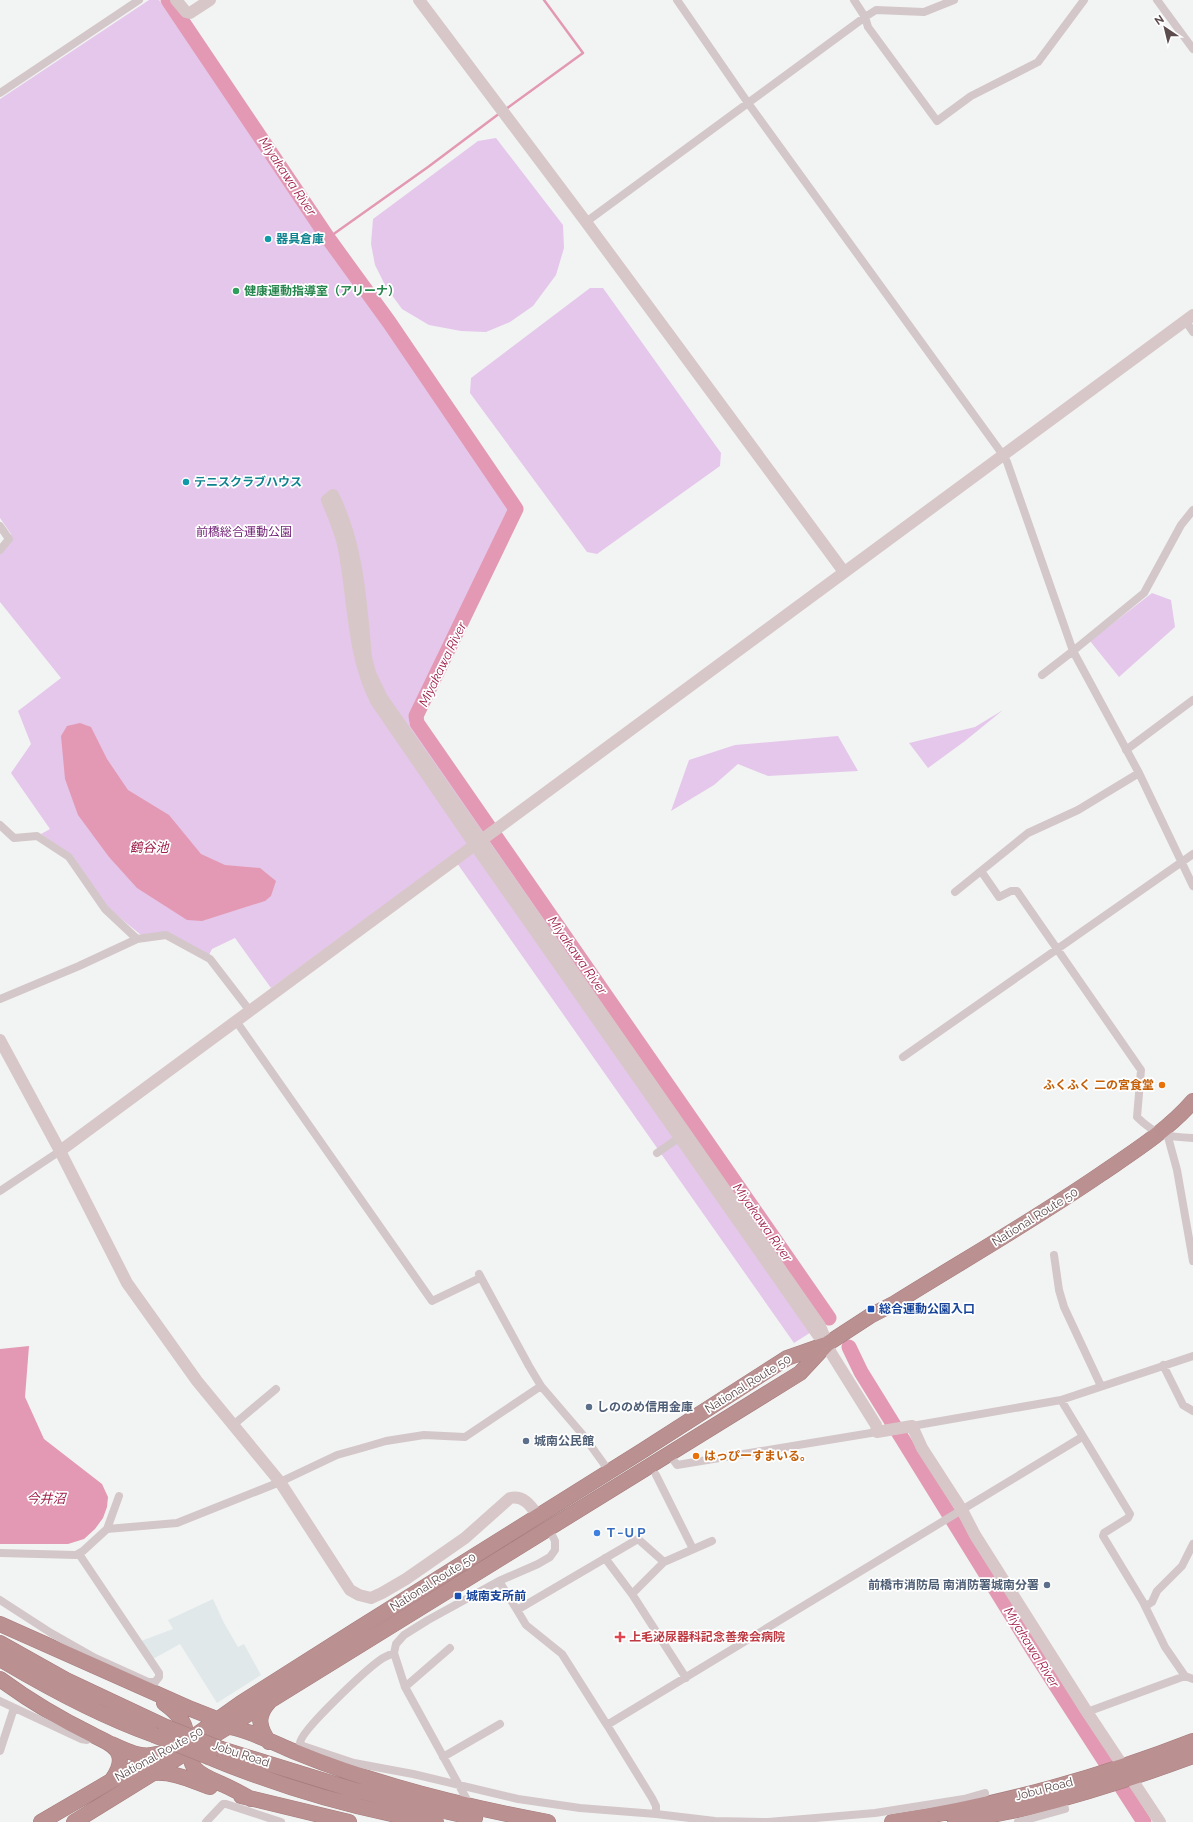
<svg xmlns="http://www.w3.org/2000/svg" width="1193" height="1822" viewBox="0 0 1193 1822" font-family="Raleway,'Noto Sans JP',sans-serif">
	<rect width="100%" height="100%" fill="#f2f4f3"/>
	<path fill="#e0e8ea" d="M213 1599 224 1623 238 1647 244 1644 261 1675 217 1703 180 1644 153 1659 141 1641 173 1629 168 1620Z"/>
	<path fill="#e5c7eb" d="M149 0H159L315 227 514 510 409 723 487 831 827 1322 794 1343 452 856 271 988 235 938 212 949 209 955 167 933 141 935 107 907 73 856 41 834 50 829 11 773 31 744 18 711 61 678 0 602V553L11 541V534L0 518V99Z
		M496 138 563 225 564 248 556 275 533 306 510 322 486 332 461 331 429 325 402 309 386 287 375 265 371 244 373 219 478 141Z
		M590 288H603L721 453 720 466 597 554 587 552 470 393 471 378Z
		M1152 593 1171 600 1175 627 1119 677 1090 641Z
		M1003 710 965 741 928 768 909 743 975 727Z
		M838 736 858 771 768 776 738 764 714 785 671 811 689 760 735 745Z"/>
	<path fill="#e399b3" d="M80 723 91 727 107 759 128 790 169 815 201 854 225 865 260 868 276 881 271 896 265 901 202 921 187 920 137 888 109 857 78 815 65 779 61 736 67 726Z
		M29 1346 25 1397 44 1439 102 1484 108 1497 107 1507 103 1518 95 1529 84 1539 68 1544H0V1349Z"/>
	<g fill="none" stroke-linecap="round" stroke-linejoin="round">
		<path stroke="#e399b3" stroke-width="2.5" d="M506 109 583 53 544 0
			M328 238 428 167 500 113"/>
		<path stroke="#e399b3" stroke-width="15" d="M168 0 328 238 389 322 516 509 416 716 417 723 829 1318
			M849 1347 861 1372 1033 1650 1144 1822"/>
		<defs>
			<path id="highway" d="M0 1624 191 1709 219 1720
				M0 1643 66 1680 166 1727
				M0 1659C47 1687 103 1717 154 1735
				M0 1679C30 1701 60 1719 93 1735 102 1740 116 1744 119 1755 122 1764 116 1775 111 1781
				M269 1702C256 1716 259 1728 269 1742
				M164 1703C179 1714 190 1726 185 1746
				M224 1727C239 1725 278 1745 293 1751 375 1785 461 1806 548 1822
				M194 1742C183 1770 202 1775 224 1785 233 1789 242 1794 251 1799
				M111 1744C126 1750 140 1759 157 1754
				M221 1749 354 1790 475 1818
				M209 1757C281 1787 358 1810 436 1822
				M153 1773C173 1771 193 1781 210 1787
				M241 1796 349 1822
				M41 1822 111 1781 196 1735 241 1703 356 1630 642 1451 787 1358 824 1345
				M74 1822 800 1373 827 1344 870 1316 895 1303C964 1260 1034 1220 1101 1174 1133 1152 1167 1131 1193 1101
				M892 1822C994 1806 1096 1779 1193 1741
				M955 1822C979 1817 1004 1813 1027 1808 1084 1794 1139 1776 1193 1756"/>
		</defs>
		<use href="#highway" stroke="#a67b7c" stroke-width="16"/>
		<path stroke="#d4c7c9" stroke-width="8" d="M677 0 748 103 1003 455 1007 462 1073 651 1139 773 1193 886
			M854 0 865 17 868 27 937 121 971 96 1038 62 1084 0
			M1157 0 1193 49
			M0 93 139 0
			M586 222 865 17 876 10 924 12 954 0
			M1185 320 1193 332
			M0 526 9 539 0 550
			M1042 675 1073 651 1144 593 1181 525 1193 510
			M1126 750 1193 700
			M0 825 14 838 37 836 69 857 105 909 137 939
			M981 871 999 897 1011 891H1017L1019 894 1141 1070 1137 1117C1156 1136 1168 1137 1193 1138
			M955 892 1028 833 1078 810 1139 773
			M0 999 79 966 137 939 166 935 210 959 250 1011
			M236 1021 432 1301 480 1278
			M903 1057 1193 854
			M1168 1137 1177 1170 1193 1261
			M657 1153 683 1135
			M0 1191 60 1151
			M1054 1255 1059 1290 1064 1307 1101 1386
			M479 1274 529 1366 541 1386 583 1435 609 1471
			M1163 1365 1183 1405 1193 1411
			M1061 1400 1130 1514 1128 1518 1104 1533 1103 1536 1143 1602 1165 1647 1185 1676 1193 1679
			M232 1426 276 1389
			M912 1426 1061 1400 1193 1356
			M669 1454 677 1465 877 1432
			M656 1475 693 1549
			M107 1529 119 1496
			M0 1553 76 1555 83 1551 107 1529 177 1523 280 1482 337 1455 362 1448 386 1441 424 1435 465 1437 541 1386
			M605 1558 632 1594 686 1678
			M664 1562 712 1541
			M499 1581 517 1610
			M632 1594 664 1562 638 1539 517 1610 526 1625 562 1654 607 1725 1082 1437
			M0 1600 51 1633 95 1658 148 1682H155L159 1677V1673L79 1554
			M1146 1606 1152 1602 1157 1591 1182 1566 1193 1544
			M394 1653C389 1655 384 1657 380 1660 366 1670 301 1730 300 1743L303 1746 354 1763 413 1774 518 1799 580 1808 656 1814 715 1821 768 1822 875 1813 964 1799 985 1793
			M405 1687 450 1648
			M0 1701 81 1739 87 1740 91 1738 92 1735
			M1087 1712 1185 1676
			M607 1725 652 1798 656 1806V1814
			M0 1751 14 1708
			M443 1757 500 1724
			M466 1798 405 1687 394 1653 396 1644 404 1635 428 1620 499 1581 538 1564 550 1557 555 1550V1541L549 1529
			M206 1822 223 1804H226L281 1822
			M1018 1822 1065 1809 1062 1799"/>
		<path stroke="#d8c7c8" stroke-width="12" d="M176 0 186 12 190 13 210 0
			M419 0 586 222 844 572
			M0 1040 60 1151 127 1283 197 1381 280 1482 350 1590 359 1595 371 1598 382 1593 406 1579 465 1538 510 1498C524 1495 531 1506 538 1516
			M60 1151 1193 315
			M827 1344 818 1335 475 845 376 701C352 654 354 600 344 549 341 532 333 515 327 500L333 495C358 545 361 602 366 657L370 673 382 698 820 1326 831 1353 876 1425 877 1432 912 1426 922 1448 962 1510 975 1535 1087 1712 1160 1822"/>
		<use href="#highway" stroke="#ba9091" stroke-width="15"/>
		<defs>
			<path id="highway-bridge" d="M166 1727 221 1749
				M154 1735 209 1757"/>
		</defs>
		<use href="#highway-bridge" stroke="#a67b7c" stroke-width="16" stroke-linecap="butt"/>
		<use href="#highway-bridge" stroke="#ba9091" stroke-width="15"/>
	</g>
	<g fill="#0f9aa8" stroke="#fff" stroke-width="1.5">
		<circle cx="268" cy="239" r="4"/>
		<circle cx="186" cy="482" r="4"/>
	</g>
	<circle fill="#2e9e5b" stroke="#fff" stroke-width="1.5" cx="236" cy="291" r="4"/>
	<g fill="#e8710a" stroke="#fff" stroke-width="1.5">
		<circle cx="1162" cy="1085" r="4"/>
		<circle cx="696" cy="1456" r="4"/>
	</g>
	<g fill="#1a4fb4" stroke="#fff" stroke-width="1.5">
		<rect x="867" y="1305" width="8" height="8" rx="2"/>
		<rect x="454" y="1592" width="8" height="8" rx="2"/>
	</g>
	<g fill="#5c6f8a" stroke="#fff" stroke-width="1.5">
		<circle cx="589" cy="1407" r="4"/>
		<circle cx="526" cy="1441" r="4"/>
		<circle cx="1047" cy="1585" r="4"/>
	</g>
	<circle fill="#3f7fe0" stroke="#fff" stroke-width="1.5" cx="597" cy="1533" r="4"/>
	<path fill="#e0444e" stroke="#fff" stroke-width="1.5" d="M618 1631h4v4h4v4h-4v4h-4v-4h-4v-4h4z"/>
	<g text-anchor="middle" stroke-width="3.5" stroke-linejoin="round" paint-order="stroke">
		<g font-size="12" font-weight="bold" fill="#0d838f" stroke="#fff" text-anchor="start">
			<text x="276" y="243">器具倉庫</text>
			<text x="194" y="486">テニスクラブハウス</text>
		</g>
		<g font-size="12" font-weight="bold" fill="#27864d" stroke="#fff" text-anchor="start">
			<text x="244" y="295">健康運動指導室（アリーナ）</text>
		</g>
		<g font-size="12" fill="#732378" stroke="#fff">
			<text x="244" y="536">前橋総合運動公園</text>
		</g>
		<g font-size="12" font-weight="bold" fill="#c56008" stroke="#fff" text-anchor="end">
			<text x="1154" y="1089">ふくふく 二の宮食堂</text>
			<text x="704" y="1460" text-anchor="start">はっぴーすまいる。</text>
		</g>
		<g font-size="12" fill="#5d4c4d" stroke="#fff">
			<text transform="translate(1035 1217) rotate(-32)" y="4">National Route 50</text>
			<text transform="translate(748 1384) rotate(-32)" y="4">National Route 50</text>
			<text transform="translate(433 1582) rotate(-32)" y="4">National Route 50</text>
			<text transform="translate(159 1754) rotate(-29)" y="4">National Route 50</text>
			<text transform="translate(241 1754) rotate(18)" y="4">Jobu Road</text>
			<text transform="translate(1044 1789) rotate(-15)" y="4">Jobu Road</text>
		</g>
		<g font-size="12" font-weight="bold" fill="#164399" stroke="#fff" text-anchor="start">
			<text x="879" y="1313">総合運動公園入口</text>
			<text x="466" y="1600">城南支所前</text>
		</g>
		<g font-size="12" font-weight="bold" fill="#4e5e75" stroke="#fff" text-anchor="start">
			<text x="597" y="1411">しののめ信用金庫</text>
			<text x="534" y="1445">城南公民館</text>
			<text x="1039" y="1589" text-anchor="end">前橋市消防局 南消防署城南分署</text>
		</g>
		<g font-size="12" font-weight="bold" fill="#366cbe" stroke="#fff" text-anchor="start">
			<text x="605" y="1537">Ｔ−ＵＰ</text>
		</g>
		<g font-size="12" font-weight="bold" fill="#be3a42" stroke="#fff" text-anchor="start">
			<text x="629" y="1641">上毛泌尿器科記念善衆会病院</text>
		</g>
		<g font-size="13" font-style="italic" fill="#9e1e4a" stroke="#fff">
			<text transform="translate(288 176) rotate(56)" y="5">Miyakawa River</text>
			<text transform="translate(442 664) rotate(-64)" y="5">Miyakawa River</text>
			<text x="149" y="852">鶴谷池</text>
			<text transform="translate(578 955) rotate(55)" y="5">Miyakawa River</text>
			<text transform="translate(763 1222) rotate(55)" y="5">Miyakawa River</text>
			<text x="46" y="1503">今井沼</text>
			<text transform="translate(1032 1647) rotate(58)" y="5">Miyakawa River</text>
		</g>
	</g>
	<g transform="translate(1165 28) rotate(325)" stroke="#ffffff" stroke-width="3" paint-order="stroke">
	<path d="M0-3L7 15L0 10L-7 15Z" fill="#5d4c4d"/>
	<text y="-6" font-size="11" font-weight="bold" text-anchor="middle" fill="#5d4c4d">N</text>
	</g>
</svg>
